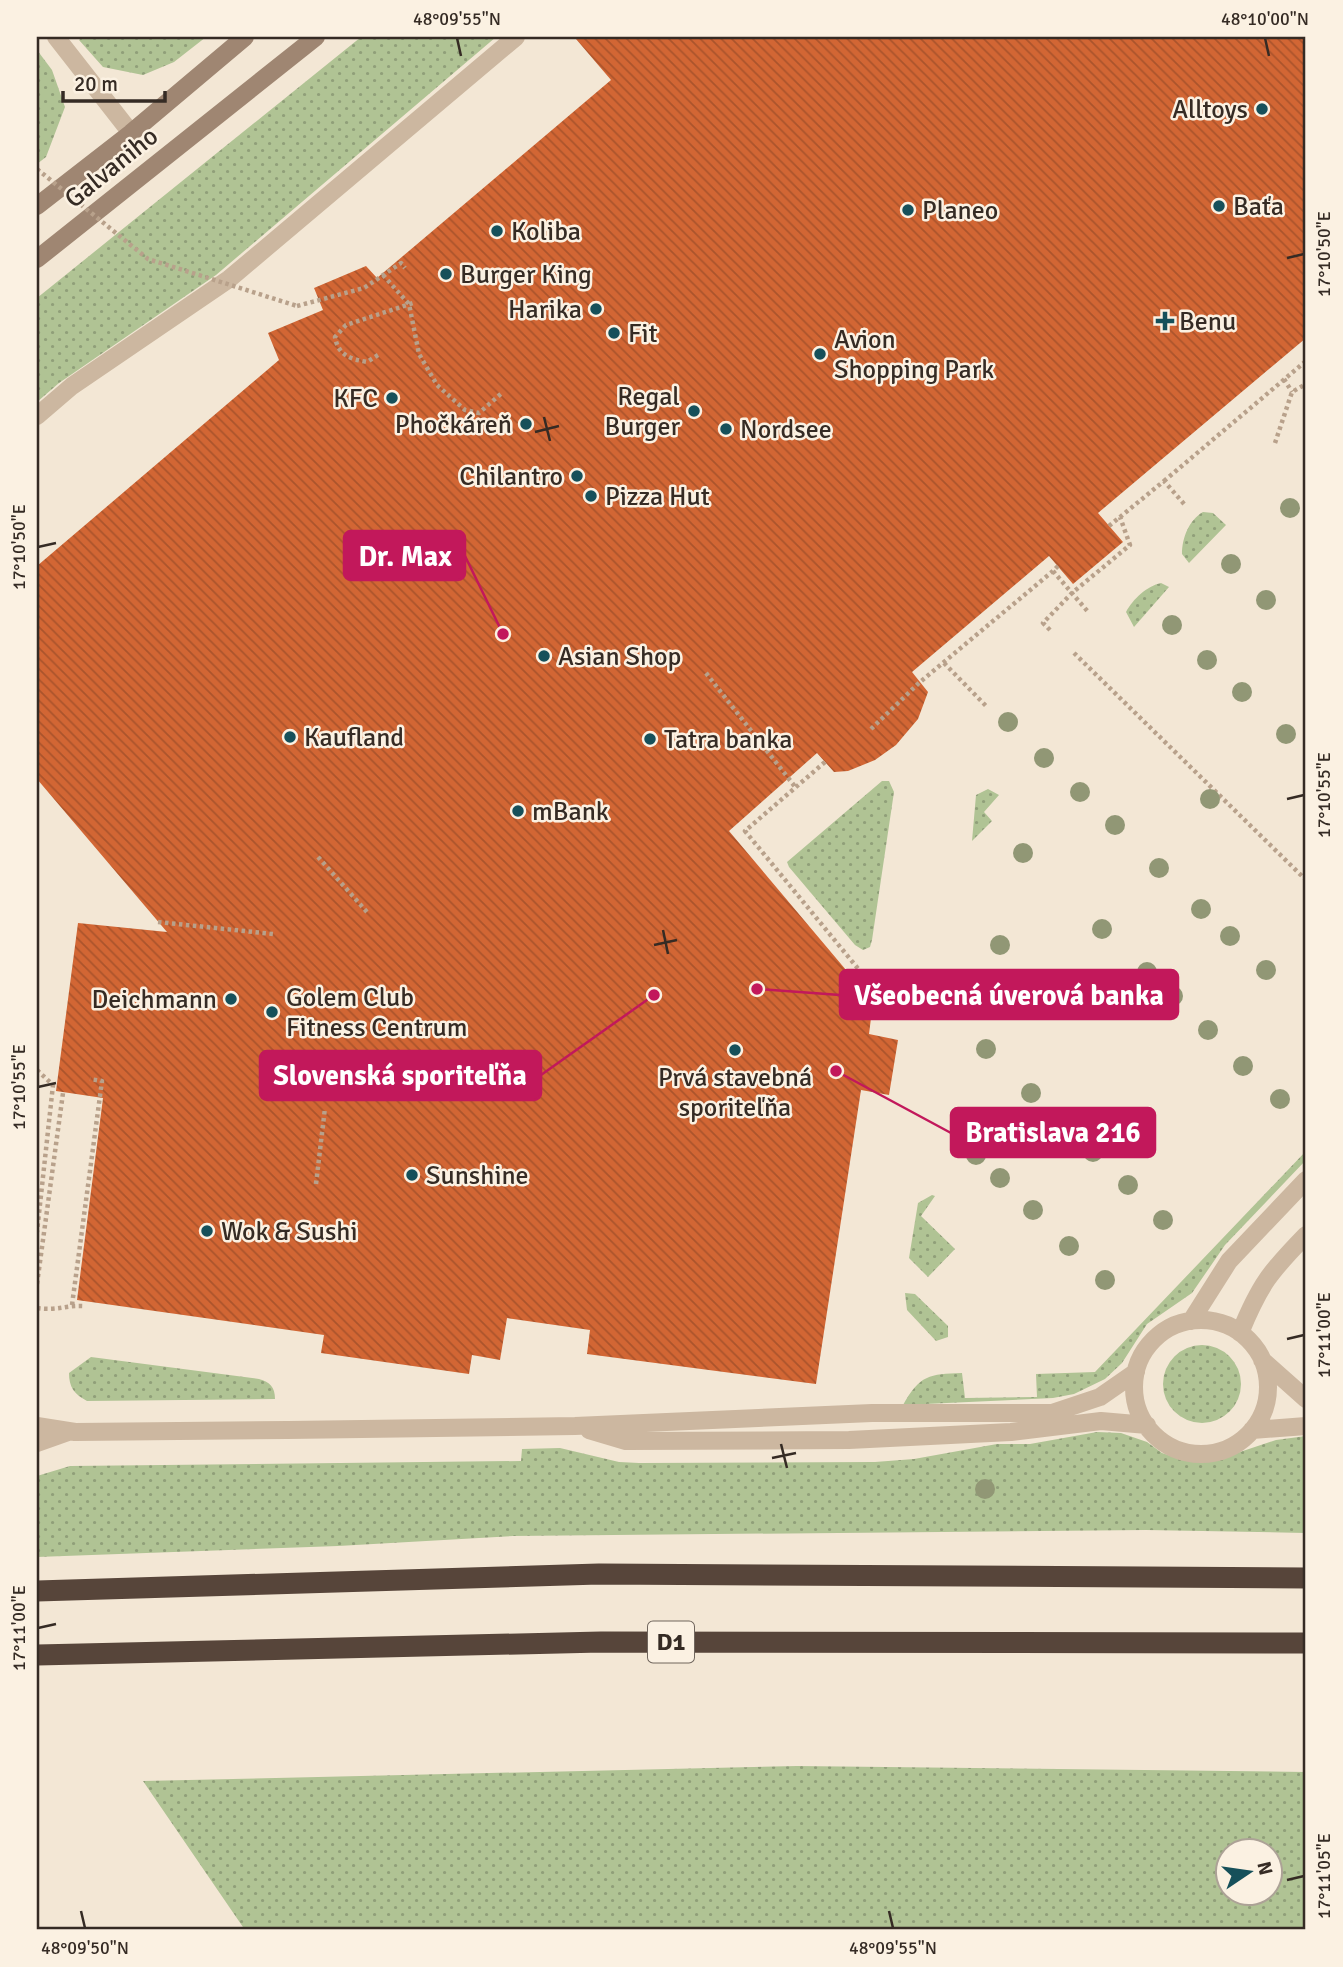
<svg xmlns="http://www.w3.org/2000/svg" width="1343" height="1967" viewBox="0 0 1343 1967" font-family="Signika,sans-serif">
	<defs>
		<pattern id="grass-dots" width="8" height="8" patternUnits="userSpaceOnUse" patternTransform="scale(1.75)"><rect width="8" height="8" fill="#b0c394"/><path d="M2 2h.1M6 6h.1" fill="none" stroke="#909f79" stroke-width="1.8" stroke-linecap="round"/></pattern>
		<pattern id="building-back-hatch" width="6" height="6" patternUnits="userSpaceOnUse" patternTransform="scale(1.75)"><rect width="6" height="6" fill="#d26634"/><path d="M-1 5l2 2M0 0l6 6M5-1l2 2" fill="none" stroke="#ab542c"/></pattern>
	</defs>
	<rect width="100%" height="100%" fill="#f3e7d5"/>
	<path fill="url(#grass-dots)" fill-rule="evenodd" d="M83 37H206L174 62 143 75 103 67 79 40Z
		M361 37H496L216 275 59 383 37 402V298Z
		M37 50 52 70 65 107 46 157 37 164Z
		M1203 512 1213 513 1226 525 1189 563 1182 554C1182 538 1189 520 1203 512Z
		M1161 583 1169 587 1134 627 1126 612C1133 599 1147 586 1161 583Z
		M882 781H889L894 792 872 940 870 947 863 950 855 945 789 867 787 862Z
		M988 789 999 795 984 812 992 821 972 841 976 795Z
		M1306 1151V1160L1225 1245 1192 1293 1147 1324 1122 1363 1105 1379 1074 1394 1053 1398 903 1405C920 1375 929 1374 962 1373L965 1398 1037 1397 1036 1374 1095 1372Z
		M932 1195 935 1196 921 1216 955 1249 928 1277 909 1258 918 1203Z
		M905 1293 915 1294 948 1326V1337L936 1341 907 1310Z
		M1163 1384a39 39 0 1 1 78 0a39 39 0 1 1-78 0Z
		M91 1357 259 1379C270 1382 275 1387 275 1399L87 1401C74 1394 69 1387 69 1373Z
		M1097 1432 1121 1433 1147 1442 1162 1453 1187 1461 1210 1462 1276 1440 1306 1436V1533L1146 1530 513 1536 338 1546 37 1557V1476L70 1466 521 1461 522 1449 560 1448 619 1462 639 1463 875 1462 914 1459 997 1444H1030Z
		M797 1766 1306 1772V1930H245L143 1781ZM1228 1852H1270V1894H1228Z"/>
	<path fill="url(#building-back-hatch)" d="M579 37H1306V338L1098 513 1123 542 1073 584 1049 556 912 672 928 692 918 719 896 745 875 760 848 771 834 772 817 753 729 831 873 1002 869 1034 898 1040 889 1095 861 1090 816 1384 587 1354 590 1330 507 1318 500 1360 472 1355 469 1374 321 1353 324 1335 77 1300 103 1098 56 1091 78 923 167 932 37 779V566L279 360 268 333 323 310 314 288 366 266 377 278 611 80 576 39Z"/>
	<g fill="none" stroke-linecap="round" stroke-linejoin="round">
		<path stroke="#b8a18b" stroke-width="4.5" stroke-dasharray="3.5 3.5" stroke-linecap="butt" d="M383 275 409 304 419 354 437 385 465 410 479 413 503 392
			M297 306 364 288 401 263 405 268
			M378 355 367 362C350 359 338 355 335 337L346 325 413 303
			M1284 379 1292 392
			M1275 443 1292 392 1306 384
			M1164 481 1306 361
			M1109 526 1164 481 1185 505
			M1058 566 1053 571 1089 613
			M1050 630 1043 623 1072 593 1130 545 1120 517
			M1074 653 1306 880
			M944 663 988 708
			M706 673 796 788
			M871 729 920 682 1053 571
			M825 762 745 831 892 1010
			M318 857 367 912
			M158 922 273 934
			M37 1070 53 1085 37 1232
			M316 1184 325 1108
			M37 1284 63 1093
			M72 1305 102 1081 90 1079
			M37 1308C58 1311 65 1305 84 1306"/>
		<path stroke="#ccb7a0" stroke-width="18" d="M56 37 131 133
			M37 416 72 386 229 279 516 37
			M1134 1387a67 67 0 1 1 134 0a67 67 0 1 1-134 0Z
			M1191 1321 1229 1261 1306 1180
			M1240 1333C1260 1284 1270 1272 1306 1235
			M1262 1360 1306 1399
			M37 1426 75 1432 288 1430 575 1426 872 1413H1052L1100 1397 1136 1372
			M589 1430 626 1441 849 1440 1011 1432 1101 1421 1147 1425
			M1252 1430 1306 1426
			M37 1443 68 1432"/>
		<path stroke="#9f8672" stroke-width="18" d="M37 206 131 133 245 37
			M37 259 316 37"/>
		<path stroke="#57453a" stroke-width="21" d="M37 1591 599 1574 1306 1578
			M37 1655 601 1642 1306 1643"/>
		<path stroke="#b8a18b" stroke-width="4.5" stroke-dasharray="3.5 3.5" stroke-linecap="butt" d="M37 169 148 259 297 306"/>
	</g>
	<g fill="#919775">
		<circle cx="1290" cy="508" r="10"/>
		<circle cx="1231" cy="564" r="10"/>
		<circle cx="1266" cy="600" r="10"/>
		<circle cx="1172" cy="625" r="10"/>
		<circle cx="1207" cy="660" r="10"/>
		<circle cx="1242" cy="692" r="10"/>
		<circle cx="1008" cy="722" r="10"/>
		<circle cx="1286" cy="734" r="10"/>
		<circle cx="1044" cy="758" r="10"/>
		<circle cx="1080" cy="792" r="10"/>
		<circle cx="1210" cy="799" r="10"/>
		<circle cx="1115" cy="825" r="10"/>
		<circle cx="1023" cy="853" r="10"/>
		<circle cx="1159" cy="868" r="10"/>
		<circle cx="1201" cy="909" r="10"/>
		<circle cx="1102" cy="929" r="10"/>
		<circle cx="1230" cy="936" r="10"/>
		<circle cx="1000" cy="945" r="10"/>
		<circle cx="1266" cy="970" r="10"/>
		<circle cx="1147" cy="972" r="10"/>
		<circle cx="1173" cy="996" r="10"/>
		<circle cx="1208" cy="1030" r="10"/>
		<circle cx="986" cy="1049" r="10"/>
		<circle cx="1243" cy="1066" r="10"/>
		<circle cx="1031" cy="1093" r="10"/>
		<circle cx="1280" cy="1099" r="10"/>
		<circle cx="1058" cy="1117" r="10"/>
		<circle cx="1093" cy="1152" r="10"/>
		<circle cx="976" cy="1155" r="10"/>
		<circle cx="1000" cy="1178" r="10"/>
		<circle cx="1128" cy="1185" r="10"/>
		<circle cx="1033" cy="1210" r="10"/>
		<circle cx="1163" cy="1220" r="10"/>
		<circle cx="1069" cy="1246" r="10"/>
		<circle cx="1105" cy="1280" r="10"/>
		<circle cx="985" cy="1489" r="10"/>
	</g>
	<path fill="none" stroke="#352b24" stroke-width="2.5" d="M457 38 461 56M1265 38 1269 56M1287 258 1304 254M544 417 550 441M535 432 559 426M38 547 56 543M1287 799 1304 795M663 930 668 954M654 945 677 940M38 1087 56 1083M1287 1339 1304 1335M781 1444 787 1468M772 1458 796 1453M38 1628 56 1624M1287 1880 1304 1876M81 1911 85 1928M889 1911 893 1928"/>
	<g fill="#16505a" stroke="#fbf1e2" stroke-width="2.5">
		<circle cx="1262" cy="109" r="7"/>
		<circle cx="1219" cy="206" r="7"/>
		<circle cx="908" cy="210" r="7"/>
		<circle cx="497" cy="231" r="7"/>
		<circle cx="446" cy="274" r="7"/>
		<circle cx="596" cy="309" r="7"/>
		<path d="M1161.5 310.5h7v7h7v7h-7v7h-7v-7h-7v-7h7z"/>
		<circle cx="614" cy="333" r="7"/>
		<circle cx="820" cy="354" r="7"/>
		<circle cx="392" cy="398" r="7"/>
		<circle cx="694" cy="411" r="7"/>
		<circle cx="526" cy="424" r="7"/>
		<circle cx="726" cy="429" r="7"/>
		<circle cx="577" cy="476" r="7"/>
		<circle cx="591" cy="496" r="7"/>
		<circle cx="544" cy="656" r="7"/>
		<circle cx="290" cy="737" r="7"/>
		<circle cx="650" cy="739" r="7"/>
		<circle cx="518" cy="811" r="7"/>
		<circle cx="231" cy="999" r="7"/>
		<circle cx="272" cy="1012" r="7"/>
		<circle cx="735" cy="1050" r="7"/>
		<circle cx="412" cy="1175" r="7"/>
		<circle cx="207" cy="1231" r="7"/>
	</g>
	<g text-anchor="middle" stroke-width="5" stroke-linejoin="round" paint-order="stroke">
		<rect fill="#fbf1e2" stroke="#70665d" stroke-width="2" x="648" y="1621.5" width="46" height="41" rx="5"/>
		<g font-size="24" font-weight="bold" fill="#352b24">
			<text x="671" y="1650">D1</text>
		</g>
		<g font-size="26" fill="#352b24" stroke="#fbf1e2" text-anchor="start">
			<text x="1248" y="118" text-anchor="end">Alltoys</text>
			<text x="1233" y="215">Baťa</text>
			<text x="922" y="219">Planeo</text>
			<text x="511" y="240">Koliba</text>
			<text x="460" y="283">Burger King</text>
			<text x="582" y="318" text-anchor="end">Harika</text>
			<text x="1179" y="330">Benu</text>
			<text x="628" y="342">Fit</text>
			<text x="834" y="348">Avion<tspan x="834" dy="30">Shopping Park</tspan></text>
			<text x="680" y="405" text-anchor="end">Regal<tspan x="680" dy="30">Burger</tspan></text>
			<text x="378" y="407" text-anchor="end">KFC</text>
			<text x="512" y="433" text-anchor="end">Phočkáreň</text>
			<text x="740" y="438">Nordsee</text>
			<text x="563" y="485" text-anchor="end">Chilantro</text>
			<text x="605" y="505">Pizza Hut</text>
			<text x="558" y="665">Asian Shop</text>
			<text x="304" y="746">Kaufland</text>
			<text x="664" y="748">Tatra banka</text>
			<text x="532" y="820">mBank</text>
			<text x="286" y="1006">Golem Club<tspan x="286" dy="30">Fitness Centrum</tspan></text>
			<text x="217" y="1008" text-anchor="end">Deichmann</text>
			<text x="735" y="1086" text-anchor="middle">Prvá stavebná<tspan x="735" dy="30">sporiteľňa</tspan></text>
			<text x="426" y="1184">Sunshine</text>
			<text x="221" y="1240">Wok &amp; Sushi</text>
		</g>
		<g font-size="26" fill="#352b24" stroke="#fbf1e2">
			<text transform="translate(111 167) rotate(-39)" y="9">Galvaniho</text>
		</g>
	</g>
	<path fill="none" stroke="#c2185b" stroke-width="2.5" d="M503 634L465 556M757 989L840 995M654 995L541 1075M836 1071L951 1133"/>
	<g fill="#c2185b" stroke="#fbf1e2" stroke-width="2.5">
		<circle cx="503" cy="634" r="7"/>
		<circle cx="757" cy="989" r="7"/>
		<circle cx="654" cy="995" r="7"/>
		<circle cx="836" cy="1071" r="7"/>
	</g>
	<g fill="#c2185b" stroke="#c2185b" stroke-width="2.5">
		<rect x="344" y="531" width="121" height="49" rx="7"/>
		<rect x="840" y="970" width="338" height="49" rx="7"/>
		<rect x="260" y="1051" width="281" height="49" rx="7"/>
		<rect x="951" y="1108" width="204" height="49" rx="7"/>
	</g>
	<g font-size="28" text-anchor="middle" font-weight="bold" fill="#fff">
		<text x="405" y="566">Dr. Max</text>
		<text x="1009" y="1005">Všeobecná úverová banka</text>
		<text x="400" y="1085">Slovenská sporiteľňa</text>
		<text x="1053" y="1142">Bratislava 216</text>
	</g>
	<rect width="1343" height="1967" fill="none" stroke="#fbf1e2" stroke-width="77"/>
	<g transform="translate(1249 1872) rotate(77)"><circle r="33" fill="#fbf1e2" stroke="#aca296" stroke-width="2"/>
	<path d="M0-5L12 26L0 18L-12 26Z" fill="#16505a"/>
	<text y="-10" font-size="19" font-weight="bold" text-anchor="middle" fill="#352b24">N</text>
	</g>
	<path d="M63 91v10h102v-10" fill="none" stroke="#352b24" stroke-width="3.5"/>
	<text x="74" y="91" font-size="21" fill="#352b24" stroke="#fbf1e2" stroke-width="5" paint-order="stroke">20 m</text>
	<rect x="38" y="38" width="1266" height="1890" fill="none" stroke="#352b24" stroke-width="2.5"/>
	<g font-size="18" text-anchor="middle" fill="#352b24">
		<text x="457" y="25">48°09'55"N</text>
		<text x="1265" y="25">48°10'00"N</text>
		<text transform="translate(1324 254) rotate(-90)" y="6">17°10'50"E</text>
		<text transform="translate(19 547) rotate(-90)" y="6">17°10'50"E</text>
		<text transform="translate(1324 795) rotate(-90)" y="6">17°10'55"E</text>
		<text transform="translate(19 1087) rotate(-90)" y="6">17°10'55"E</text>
		<text transform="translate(1324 1335) rotate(-90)" y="6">17°11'00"E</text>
		<text transform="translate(19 1628) rotate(-90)" y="6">17°11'00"E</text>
		<text transform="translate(1324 1876) rotate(-90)" y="6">17°11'05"E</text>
		<text x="85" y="1954">48°09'50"N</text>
		<text x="893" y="1954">48°09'55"N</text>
	</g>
</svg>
